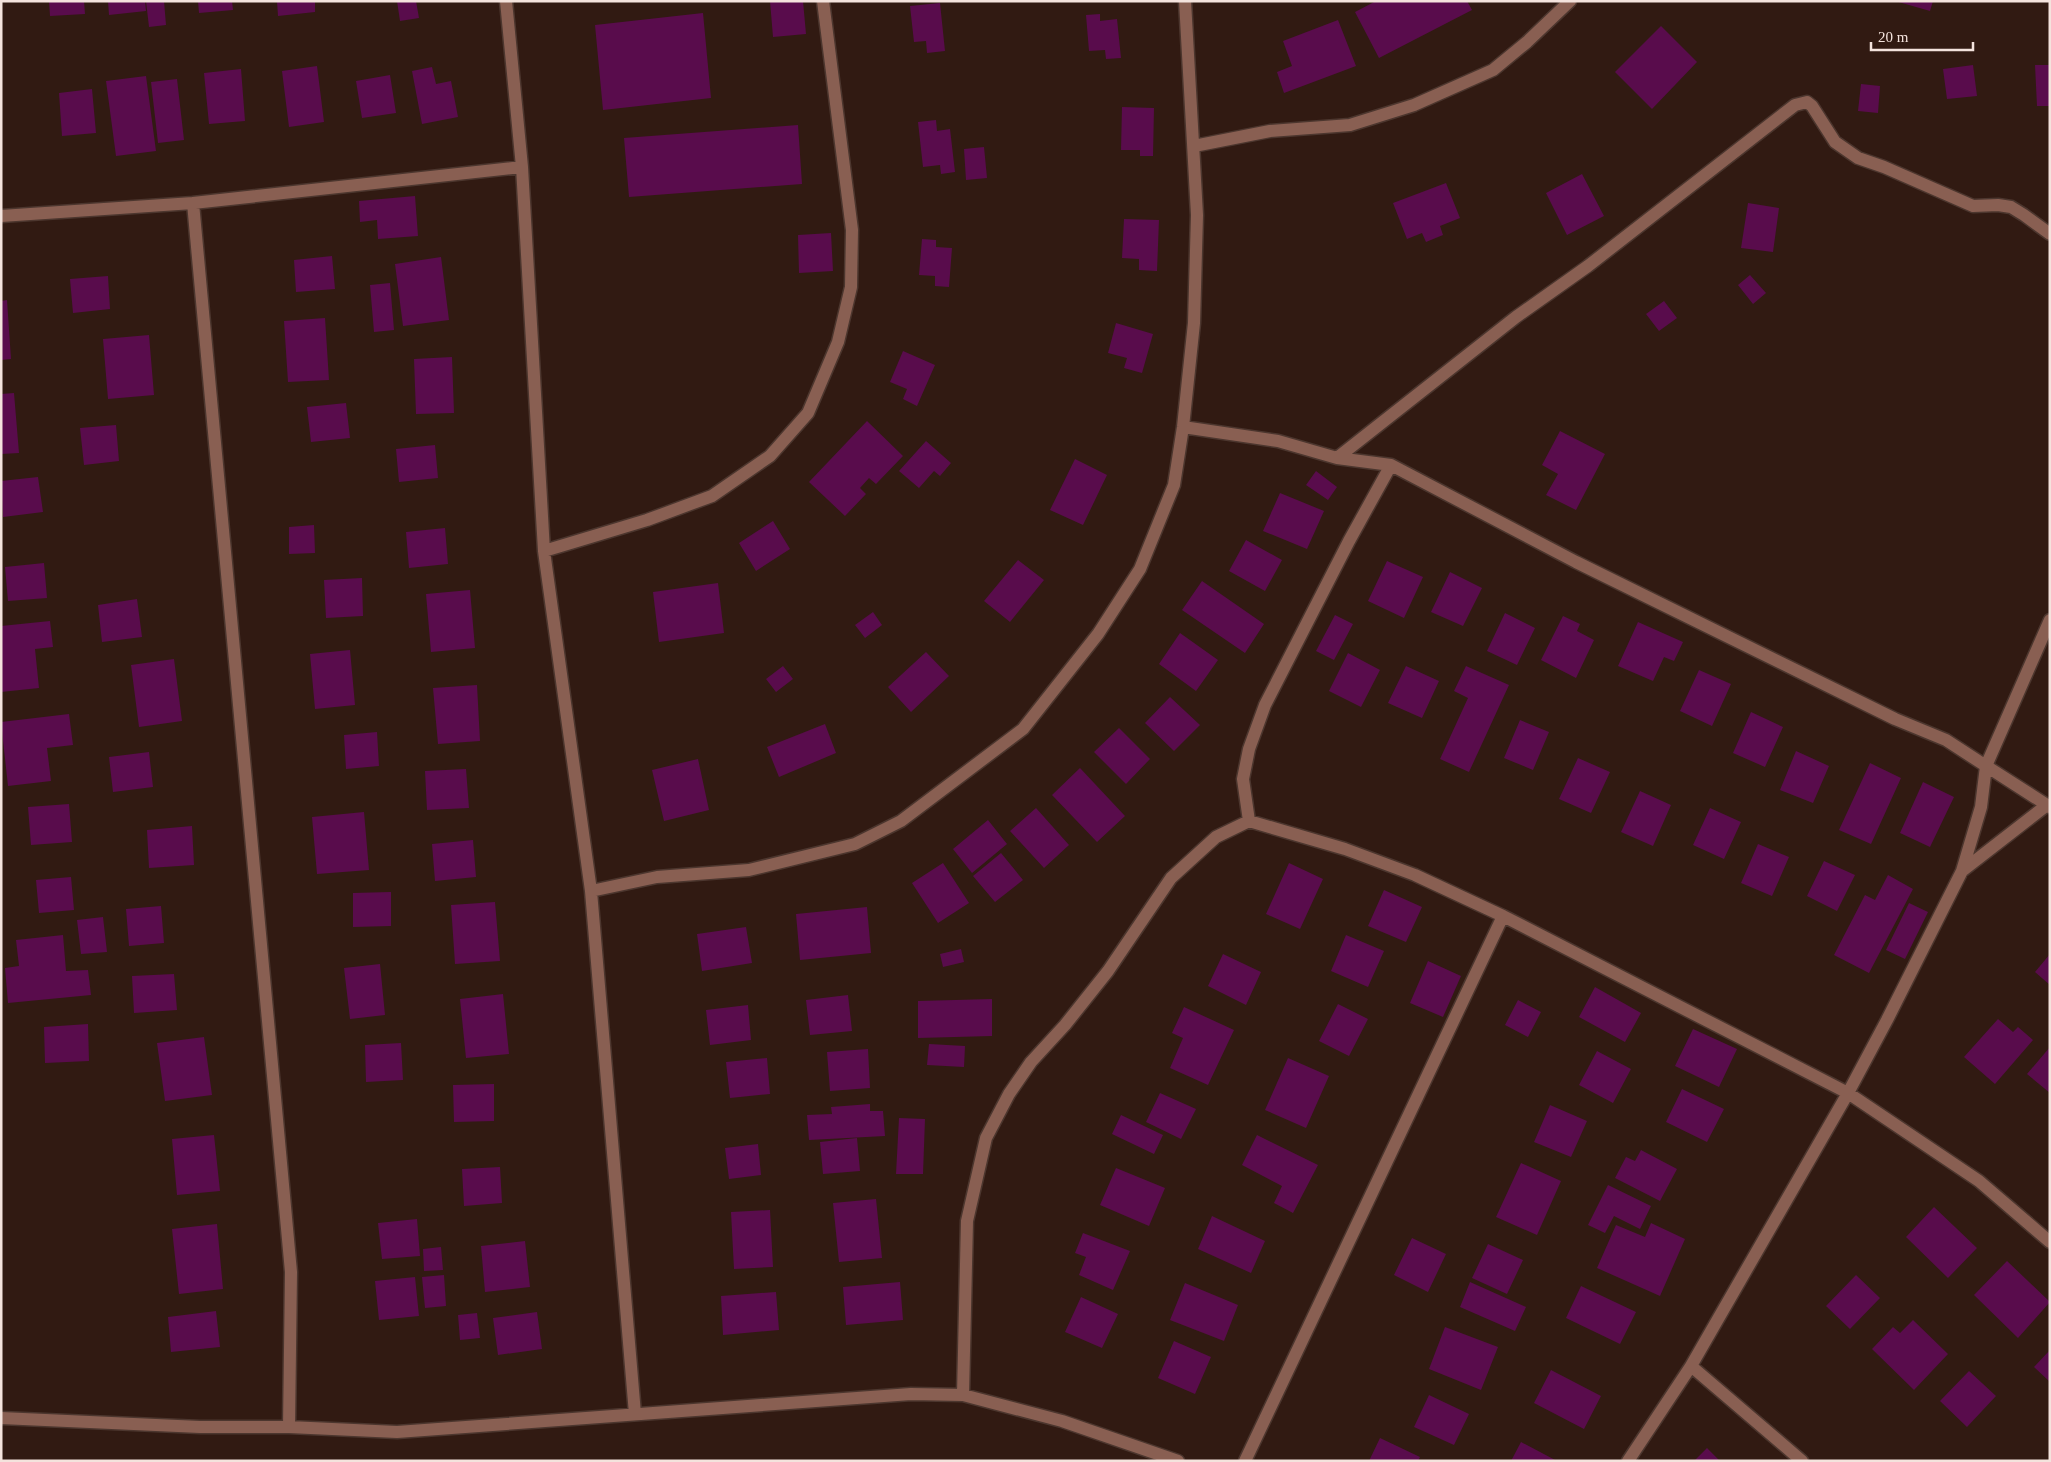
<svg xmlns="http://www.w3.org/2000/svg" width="2051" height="1462" viewBox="0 0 2051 1462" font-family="Georgia,serif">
	<rect width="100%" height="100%" fill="#311a12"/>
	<path fill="#590c4c" d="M49 1H84L85 14 50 16Z
		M108 1H145L146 11 109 15Z
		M146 1H164L166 25 149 27Z
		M198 1H232L233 10 199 13Z
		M277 1H315V12L278 16Z
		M397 1H416L419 18 400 21Z
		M770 1H803L806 34 773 37Z
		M1376 1H1467L1472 10 1379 58 1355 12Z
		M1895 1H1933L1930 11Z
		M940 3 945 51 927 53 926 41 914 42 910 6Z
		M703 13 711 98 603 110 595 25Z
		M1100 14V21L1117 19 1121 58 1106 59 1105 50 1089 51 1086 15Z
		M1338 20 1356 66 1284 93 1277 72 1292 66 1283 41Z
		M1661 26 1697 62 1652 109 1615 72Z
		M1973 65 1977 96 1947 99 1943 69Z
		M2035 65H2050V106H2037Z
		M317 66 324 122 289 127 282 71Z
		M432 67 436 84 451 81 458 117 422 124 412 71Z
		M241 69 245 121 209 124 204 73Z
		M390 75 396 113 362 118 356 81Z
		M146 76 156 151 116 156 106 81Z
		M177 79 184 140 158 143 151 82Z
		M1861 84 1880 86 1878 113 1858 111Z
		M92 89 96 133 62 136 59 93Z
		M1122 107 1154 108 1153 156H1140V150H1121Z
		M936 120 937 131 950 129 955 172 941 174 940 165 923 167 918 122Z
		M798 125 802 184 629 197 624 138Z
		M984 147 987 178 966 180 964 149Z
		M1582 174 1604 216 1567 235 1546 193Z
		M1446 183 1460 218 1440 226 1443 235 1426 242 1422 233 1407 239 1393 203Z
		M415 196 418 236 378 239 377 220 360 222 359 201Z
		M1748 203 1779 208 1773 252 1741 248Z
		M1124 219 1159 220 1157 271 1139 270V259L1122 258Z
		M831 233 833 271 799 273 798 235Z
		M922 239 936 240V247L952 248 949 287 935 286V276L919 275Z
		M332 256 335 289 296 292 294 260Z
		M441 257 449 320 403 326 395 264Z
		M1750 275 1766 293 1753 304 1738 285Z
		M108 276 110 309 73 313 70 279Z
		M390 283 394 330 374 332 370 285Z
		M7 300 11 359 1 360V301Z
		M1664 301 1677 318 1659 331 1646 314Z
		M325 318 329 380 288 382 284 321Z
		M1116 323 1153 334 1142 373 1124 368 1127 358 1108 353Z
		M149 335 154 395 108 399 103 339Z
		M903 351 935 365 917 406 903 399 907 389 890 382Z
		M452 357 454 413 416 414 414 359Z
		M14 393 19 453 1 454V394Z
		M346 403 350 438 311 442 307 407Z
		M867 421 903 456 876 484 869 478 860 488 866 494 845 516 809 482Z
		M116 425 119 461 84 465 80 428Z
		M1560 431 1605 454 1576 510 1546 495 1558 474 1542 465Z
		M926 441 951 463 940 476 934 471 919 488 899 471Z
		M435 445 438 478 399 482 396 449Z
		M1075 459 1107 475 1083 525 1050 510Z
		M1316 471 1337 487 1328 500 1306 485Z
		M38 477 43 512 3 517 1 481Z
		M1280 493 1324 511 1307 549 1263 531Z
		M773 521 790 549 756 571 739 543Z
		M314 525 315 553 289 554V527Z
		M445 528 448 564 409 568 406 532Z
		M1246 540 1282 560 1265 591 1229 571Z
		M1018 560 1044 580 1010 622 984 601Z
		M1387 561 1423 577 1404 618 1368 601Z
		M44 563 47 598 8 601 5 567Z
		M1450 572 1482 588 1463 626 1431 612Z
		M362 578 363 616 326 618 324 580Z
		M1202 581 1264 624 1245 653 1182 610Z
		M718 583 724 633 659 642 653 592Z
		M470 590 475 648 431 652 426 594Z
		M137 599 142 637 102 642 98 605Z
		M873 612 882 625 865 638 855 625Z
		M1505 613 1535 628 1517 665 1487 651Z
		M1335 615 1353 624 1334 660 1316 651Z
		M1563 616 1580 624 1577 631 1594 640 1576 678 1541 660Z
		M50 621 53 647 35 649 39 688 1 692V626Z
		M1638 622 1683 642 1674 661 1664 657 1653 681 1618 666Z
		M1180 633 1218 660 1196 691 1159 664Z
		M350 650 355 705 315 709 310 654Z
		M926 652 949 676 911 712 888 687Z
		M1348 653 1380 670 1361 707 1329 691Z
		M174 659 182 721 139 727 131 665Z
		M783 666 793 679 776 692 766 679Z
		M1406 666 1439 681 1422 718 1388 703Z
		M1466 666 1509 685 1469 772 1440 759 1468 698 1454 691Z
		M1699 670 1731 684 1712 726 1680 711Z
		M477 685 480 741 438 744 433 688Z
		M1170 697 1200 725 1174 751 1145 723Z
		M1751 712 1783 727 1765 767 1733 753Z
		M69 714 73 745 47 748 51 781 8 786 1 722Z
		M1520 720 1549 732 1533 770 1504 758Z
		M825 724 836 753 779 777 767 747Z
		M1119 728 1150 759 1126 784 1094 752Z
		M377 732 379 766 346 769 344 735Z
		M1796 751 1829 766 1813 803 1780 790Z
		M149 752 153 787 113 792 109 757Z
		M1578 758 1610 772 1591 813 1559 799Z
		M698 759 709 810 664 821 652 770Z
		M1870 763 1901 778 1871 844 1839 830Z
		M1080 768 1125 816 1097 842 1052 795Z
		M466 769 469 808 427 810 425 771Z
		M1923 782 1954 797 1930 847 1900 833Z
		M1640 791 1671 805 1653 846 1621 832Z
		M69 804 72 842 31 845 28 807Z
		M1036 808 1069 845 1044 868 1010 831Z
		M1710 808 1741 822 1724 859 1693 845Z
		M364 812 369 870 317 874 312 817Z
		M988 820 1007 844 972 873 953 849Z
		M192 826 194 865 149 868 147 830Z
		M473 840 476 877 435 881 432 844Z
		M1758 844 1789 857 1772 896 1741 883Z
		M1001 853 1023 880 995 902 973 876Z
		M1824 861 1855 875 1837 911 1807 896Z
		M943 863 969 903 938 923 912 883Z
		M1289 863 1323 879 1300 929 1266 914Z
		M1888 875 1913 889 1869 973 1834 955 1865 895 1875 900Z
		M71 877 74 910 39 913 36 880Z
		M1384 890 1422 907 1406 942 1368 926Z
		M391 892V926L353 927V893Z
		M495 902 500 961 455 964 451 905Z
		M1909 903 1928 912 1905 959 1886 950Z
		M161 906 164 943 129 946 126 909Z
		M867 907 871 953 800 960 796 914Z
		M103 917 107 952 81 954 77 920Z
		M746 927 752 963 702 971 697 934Z
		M63 935 66 971 88 970 91 995 8 1003 5 968 19 966 16 940Z
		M1346 935 1384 951 1368 987 1331 971Z
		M961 949 964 962 943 967 940 954Z
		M1223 954 1261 972 1246 1005 1208 986Z
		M2050 954V985L2035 972Z
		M1428 961 1461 976 1443 1017 1410 1003Z
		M380 964 385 1015 350 1019 344 968Z
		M174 974 177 1010 134 1013 132 976Z
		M1595 987 1641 1013 1625 1042 1579 1017Z
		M503 994 509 1054 466 1058 460 999Z
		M848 995 852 1031 810 1035 806 1000Z
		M992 999V1036L918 1038V1001Z
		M1518 1000 1541 1012 1528 1037 1505 1025Z
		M1338 1004 1368 1019 1349 1056 1319 1041Z
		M748 1005 751 1040 710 1045 706 1010Z
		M1184 1007 1234 1030 1208 1085 1170 1068 1183 1038 1172 1033Z
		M1998 1019 2013 1032 2018 1027 2033 1040 1995 1084 1964 1057Z
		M88 1024 89 1061 45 1063 44 1027Z
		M1693 1029 1737 1049 1719 1087 1675 1066Z
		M204 1037 212 1095 165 1101 157 1043Z
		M401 1043 403 1080 366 1082 365 1045Z
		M929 1044 965 1046 964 1067 927 1065Z
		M2050 1047V1093L2027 1074Z
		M868 1049 870 1088 830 1091 827 1052Z
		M1597 1051 1631 1069 1613 1103 1579 1085Z
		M767 1058 770 1094 730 1098 726 1062Z
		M1288 1058 1329 1076 1306 1128 1265 1110Z
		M494 1084V1121L454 1122 453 1085Z
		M1682 1089 1724 1109 1707 1142 1666 1122Z
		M1160 1093 1196 1109 1181 1139 1146 1122Z
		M870 1104V1111H883L885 1136 809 1140 807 1115 832 1114 831 1107Z
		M1550 1105 1587 1121 1571 1157 1534 1142Z
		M1121 1115 1163 1135 1154 1154 1112 1134Z
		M899 1118 925 1119 923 1174H896Z
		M214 1135 220 1191 177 1195 172 1139Z
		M1257 1135 1318 1165 1293 1213 1274 1203 1282 1186 1242 1165Z
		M857 1138 860 1171 823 1174 820 1142Z
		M758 1144 761 1175 729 1179 725 1148Z
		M1641 1150 1677 1169 1660 1201 1615 1178 1626 1157 1635 1161Z
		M1521 1163 1561 1181 1537 1235 1496 1217Z
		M500 1167 502 1203 464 1206 462 1169Z
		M1116 1168 1165 1188 1149 1226 1100 1205Z
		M1608 1185 1651 1206 1640 1229 1614 1216 1605 1233 1588 1225Z
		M876 1199 882 1258 839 1262 833 1203Z
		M1934 1207 1977 1248 1948 1278 1906 1237Z
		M770 1210 773 1267 734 1269 731 1212Z
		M1212 1216 1265 1241 1251 1273 1198 1249Z
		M417 1219 420 1256 382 1259 378 1223Z
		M1651 1223 1685 1239 1660 1296 1597 1268 1616 1225 1645 1237Z
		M217 1224 223 1289 179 1294 172 1229Z
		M1083 1233 1130 1251 1113 1290 1079 1275 1086 1257 1075 1253Z
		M1412 1238 1446 1254 1428 1292 1394 1275Z
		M525 1241 530 1287 485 1292 481 1246Z
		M1488 1244 1523 1260 1507 1294 1472 1278Z
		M441 1247 443 1270 424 1271 423 1249Z
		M2007 1261 2050 1302 2018 1338 1974 1295Z
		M444 1275 446 1306 425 1308 422 1277Z
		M1856 1275 1880 1298 1850 1329 1826 1306Z
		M415 1277 419 1316 379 1320 375 1281Z
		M900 1282 903 1320 846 1325 843 1287Z
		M1470 1282 1526 1307 1515 1331 1460 1307Z
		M1185 1283 1238 1305 1224 1341 1170 1320Z
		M1581 1286 1636 1312 1620 1344 1566 1318Z
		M776 1292 779 1330 723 1335 721 1296Z
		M1081 1297 1118 1314 1102 1348 1065 1332Z
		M216 1311 220 1347 171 1352 168 1317Z
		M537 1312 542 1349 498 1355 493 1318Z
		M477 1313 480 1338 460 1340 458 1315Z
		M1913 1320 1948 1354 1914 1390 1872 1349 1893 1327 1900 1333Z
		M1445 1327 1498 1347 1481 1390 1429 1369Z
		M1174 1341 1211 1357 1195 1394 1158 1378Z
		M2050 1350V1382L2034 1367Z
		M1551 1370 1601 1396 1584 1429 1534 1403Z
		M1969 1371 1996 1396 1967 1427 1940 1401Z
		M1429 1395 1469 1414 1454 1445 1414 1427Z
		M1380 1438 1420 1457 1418 1461H1369Z
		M1521 1442 1557 1461H1511Z
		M1707 1448 1720 1461H1694Z"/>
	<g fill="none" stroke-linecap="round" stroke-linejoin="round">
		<defs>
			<path id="street" d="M506 1 522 167 544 551 591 891 635 1414
				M1194 146 1270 131 1350 125 1414 105 1493 70 1527 42 1570 1
				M193 203 522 167
				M1 216 193 203 291 1272 289 1427
				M1183 427 1278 441 1337 458 1391 465 1576 562 1895 719 1946 740 1986 766 1981 807 1962 871 1887 1020 1848 1093 1691 1366
				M1337 458 1516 317 1588 266 1795 105 1807 102 1812 106 1835 142 1858 158 1884 167 1973 206 1998 205 2011 207 2024 215 2050 234
				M544 551 647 520 712 496 770 456 808 413 838 342 851 287 852 230 823 1
				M2050 620 1986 766 2050 807
				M1249 821 1243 779 1249 749 1265 705 1349 541 1391 465
				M1962 871 2047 805
				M591 891 657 877 749 870 855 844 901 821 1023 729 1098 634 1140 569 1174 485 1183 427 1194 323 1197 215 1185 1
				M963 1395 967 1221 986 1138 1009 1094 1031 1062 1065 1025 1108 971 1171 878 1216 837 1249 821 1345 849 1415 875 1503 916 1848 1093 1979 1181 2050 1242
				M1 1418 200 1427H289L397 1432 911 1394 963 1395 1062 1421 1178 1461
				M1245 1461 1503 916
				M1628 1461 1691 1366 1802 1461"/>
		</defs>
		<use href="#street" stroke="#4c362e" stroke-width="15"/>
		<use href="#street" stroke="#895f52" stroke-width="12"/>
	</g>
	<rect width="2051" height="1462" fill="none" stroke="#f4e3dd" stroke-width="5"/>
	<path d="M1871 42v8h102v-8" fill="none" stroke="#f4e3dd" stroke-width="2.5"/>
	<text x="1878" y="42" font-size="15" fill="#f4e3dd" stroke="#311a12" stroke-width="4" paint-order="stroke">20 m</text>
</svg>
